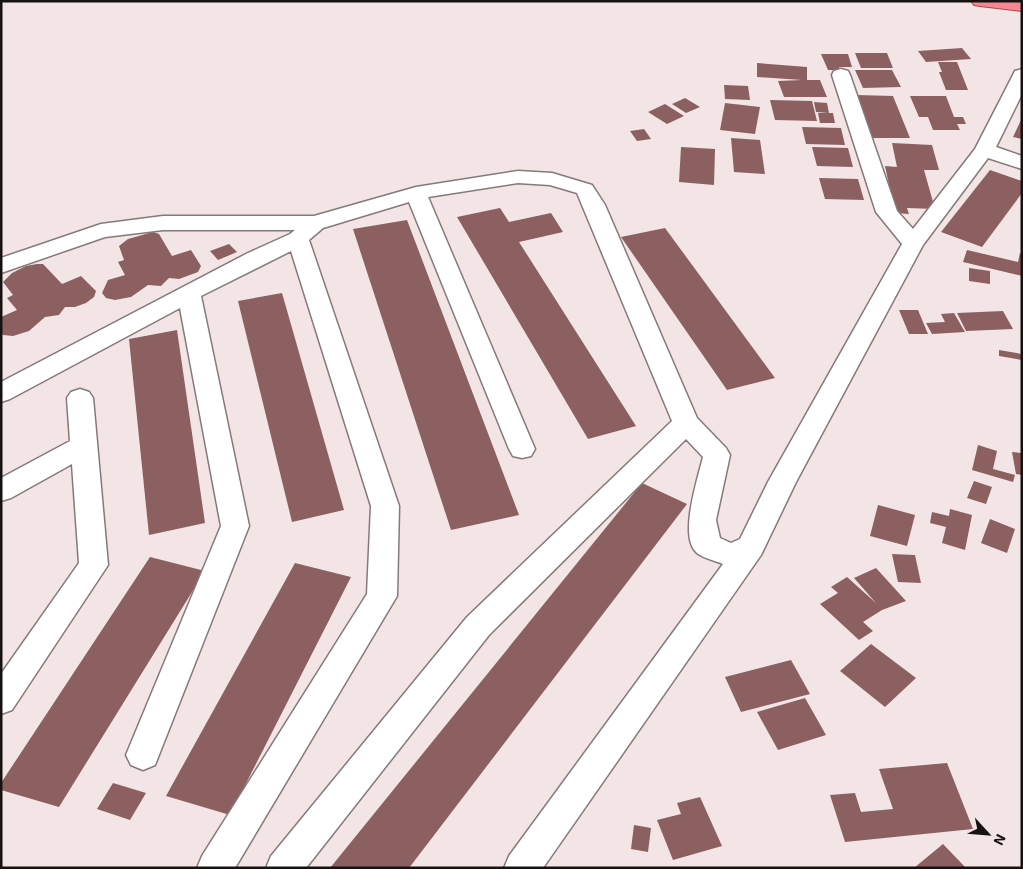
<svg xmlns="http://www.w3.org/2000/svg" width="1023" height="869" viewBox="0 0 1023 869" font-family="'Exo 2',sans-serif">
	<rect width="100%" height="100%" fill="#f3e5e5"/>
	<path fill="#8c5f61" d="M962 48 971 59 926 62 918 51Z
		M855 53H887L893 68H861Z
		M821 54H848L852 67H839L841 70H828Z
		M938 62H957L968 90H946L939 72H942Z
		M757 63 807 67V80H820L827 97H784L778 81 802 80 757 77Z
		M855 70H892L901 87 863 88Z
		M724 85 748 86 750 100 725 99Z
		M857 95 893 96 910 138H872Z
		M910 96H946L954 117H963L966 124H957L960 130H933L928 117H919Z
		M685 98 700 107 686 113 672 104Z
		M770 100 812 101 817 121 775 120Z
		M814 102 827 103 829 113 816 112Z
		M725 103 760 107 755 134 720 130Z
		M665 104 684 116 667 124 648 112Z
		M818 113H833L835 123H820Z
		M1022 118V139L1013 137Z
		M802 127 841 128 845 145 806 144Z
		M644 129 651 139 637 141 630 131Z
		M731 138 760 140 765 174 734 172Z
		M892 143 932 145 939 170H924L935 209 907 208 909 214 895 213 885 166 897 167Z
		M681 147 715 149 714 185 679 182Z
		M812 147 848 148 853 167 817 166Z
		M990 170 1022 181V193L982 247 941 232Z
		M819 178 858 179 864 200 825 199Z
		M500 208 509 222 551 213 563 232 519 242 636 426 588 439 457 217Z
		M407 220 519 515 451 530 353 229Z
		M665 228 775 378 727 390 621 237Z
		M153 232 159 234 172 256 191 250 201 266 198 272 179 279 169 278 161 286 148 285 131 297 115 300 106 298 102 293 108 280 125 275 118 262 124 260 119 246 128 239Z
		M229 244 237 252 218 260 210 251Z
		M967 250 1018 262 1020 253 1022 254V276L963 262Z
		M37 264H43L62 284 81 276 96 291 94 297 86 303 75 307H65L59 315 45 317 29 331 13 336 3 335 1 334V317L17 310 7 298 13 295 3 282 12 273 26 266Z
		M969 268 990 271V284L969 281Z
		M282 293 344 510 292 522 238 301Z
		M899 310H918L928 334H909Z
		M1003 311 1013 329 966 331 957 313Z
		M954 313 965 332 932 334 926 323 945 322 941 314Z
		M177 330 205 523 149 535 129 339Z
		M999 350 1022 354V360L999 356Z
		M978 445 997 451 993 469 1015 475 1013 482 972 470Z
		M1012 452 1022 453V475L1016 474Z
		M974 481 992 487 986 504 967 498Z
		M642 483 687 504 409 868H330Z
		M878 505 915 515 907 546 870 536Z
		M950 509 972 515 965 550 942 543 946 527 930 523 932 512 949 516Z
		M990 519 1015 529 1007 553 981 543Z
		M892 554 915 555 921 583 898 582Z
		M150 557 205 571 59 807 1 790V783Z
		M295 563 351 577 230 815 166 796Z
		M876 568 906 601 882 610 863 622 873 631 859 640 820 604 838 593 831 587 847 577 876 603 854 578Z
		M871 644 916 678 885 707 840 671Z
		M791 660 810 694 741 712 725 677Z
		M805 698 826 735 778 750 757 712Z
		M947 763 973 829 845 842 830 795 855 793 861 812 893 809 879 769Z
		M113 783 146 793 130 820 97 809Z
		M700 797 722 846 673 860 657 820 681 814 677 803Z
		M634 825 651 828 648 852 631 849Z
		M943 844 966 868H914Z"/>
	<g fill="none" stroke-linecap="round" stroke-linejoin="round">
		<defs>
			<path id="minor" d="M841 69 848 71 850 75 897 211 913 229 975 149 1013 75 1015 71 1022 69V94L996 147 1022 156V169L988 158 923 245 796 482 761 555 543 868H504L509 856 723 564C716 561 703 558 697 553 678 537 698 478 703 457L686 439 489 635 306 868H266L271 856 467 617 672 421 577 193 550 185 518 183 428 197 535 449 531 456 522 458 513 456 509 449 409 202 323 228 309 240 399 506 397 596 235 868H197L202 856 367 594 371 506 291 251 201 296 249 526 155 765 143 770 131 765 126 755 221 526 180 308 10 399 1 402V382L248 253 290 234 295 230H163L105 237 1 273V258L101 224 163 216H314L416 187 518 171 552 173 592 185 605 205 697 418 726 448 730 455 716 520 720 538 731 543 740 539 768 482 902 244 876 212 832 75 834 71Z
				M80 389 89 392 93 398 108 565 12 710 1 714V674L79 563 72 464 11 498 1 501V478L70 441 67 398 71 392Z"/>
			<path id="trunk" d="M971 1H1022V11L980 6 974 5Z"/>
		</defs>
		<use href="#minor" stroke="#85797a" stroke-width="3"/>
		<use href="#trunk" stroke="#a84953" stroke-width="2"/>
		<use href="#minor" fill="#fff" fill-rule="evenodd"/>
		<use href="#trunk" fill="#f88692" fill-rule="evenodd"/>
	</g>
	<rect width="1023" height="869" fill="none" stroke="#161212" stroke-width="5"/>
	<g transform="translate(988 834) rotate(116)" stroke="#f3e5e5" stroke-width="4" paint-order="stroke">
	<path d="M0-4L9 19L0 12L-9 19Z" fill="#161212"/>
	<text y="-8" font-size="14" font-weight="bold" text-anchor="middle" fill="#161212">N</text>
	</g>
</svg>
